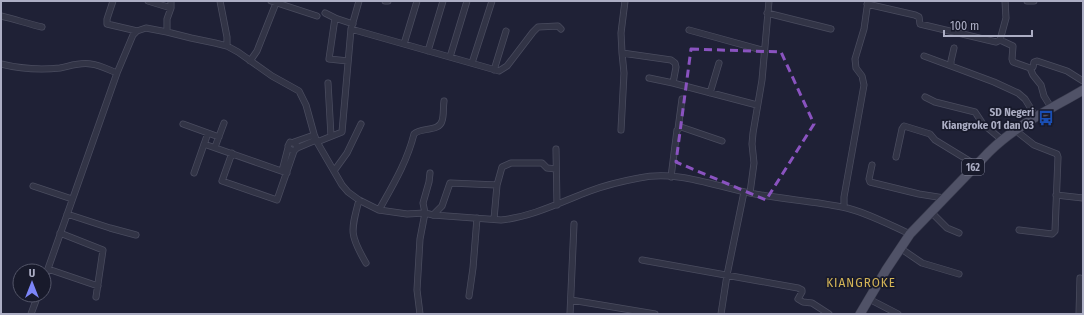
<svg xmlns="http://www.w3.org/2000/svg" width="1084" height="315" viewBox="0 0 1084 315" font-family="'Fira Sans Condensed',sans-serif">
	<rect width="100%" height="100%" fill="#1f2136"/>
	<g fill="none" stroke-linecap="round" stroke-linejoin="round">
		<defs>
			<path id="minor" d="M113 1 107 19V24L137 31
				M148 1 171 8
				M220 1 227 37V46
				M271 1 317 16
				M385 1H388
				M625 1 621 33 622 53 671 60 675 63 676 67 673 83
				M1027 1H1034
				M867 4 915 15 919 17 920 24 996 42 1000 40 1006 18 1005 1
				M325 13 335 18 329 59 348 61
				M767 13 831 29
				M1 16C15 19 28 24 42 27
				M335 18 353 24
				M351 29 359 1
				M689 30 765 51
				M167 32V19L171 8V1
				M1000 40 1013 46 1012 59 1013 62 1030 68 1033 67 1034 62 1037 61 1067 71 1083 81
				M404 44 417 1
				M954 48 951 61V66L994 82 1018 93 1025 99 1036 117
				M428 51 443 1
				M924 56 951 66
				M450 57 467 1
				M250 61 257 51 276 3
				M472 63 492 1
				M1 64C21 69 40 70 60 68 70 66 80 62 91 64 100 65 109 70 117 73
				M1030 68 1033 75 1041 85 1044 96 1052 109
				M494 70 506 31
				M649 78 673 83 757 105
				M328 83 331 136
				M710 93 719 63
				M925 97 935 102 975 112 983 124 1001 139
				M183 124 219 137
				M678 129 682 99
				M621 130 624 73 622 53
				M1015 130 1034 145 1057 154 1058 157 1055 231 1052 234 1019 230
				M294 142 314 135
				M317 142 342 132 351 29 499 71 507 66 533 32 538 27 558 26 561 29
				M204 144 287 173
				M215 147 224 123
				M297 148 316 140
				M556 149 557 205
				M232 153 222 181 277 200 294 151 297 148 296 144 290 142 288 146 289 149 294 151
				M896 157 902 129 904 126 930 134 935 140 976 165
				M872 165 869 179 870 182 919 194 944 198
				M282 171 288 148
				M334 171 347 153 361 124
				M194 173 208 133
				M671 177 677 130 681 127 722 141
				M33 186 72 199
				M750 193 754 163 752 144 753 133 762 80 769 1
				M1056 195 1083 198
				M359 200C351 231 349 234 366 263
				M844 207V197L864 85 862 76 856 68 855 59 864 29 868 1
				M379 210C393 185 407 162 414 134 421 127 439 132 442 121 444 115 443 108 444 101
				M931 212 947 228 959 233
				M67 214 110 228 136 235
				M433 215 442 206 450 183 497 185 502 167 511 163H542L547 168 556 169
				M494 219 497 185
				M60 233 103 250 96 297
				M900 248 922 263 959 274
				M642 260 798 288 802 290V292L798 299 803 302 812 303 829 314
				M48 269 98 286
				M44 280 117 73 133 35 137 31 146 28 167 32 191 38 215 43 227 46 238 52 272 76 299 91 306 105 314 134 317 142 342 185 348 192 359 200 379 210 407 214 425 213 433 215 501 220C532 217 561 202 590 191 606 185 623 181 639 178 677 170 714 186 750 193 780 199 812 201 842 207 864 211 890 225 910 234
				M469 296 473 268 477 218
				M869 299 898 314
				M571 300 655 314
				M31 314 38 295
				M420 314 417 290 420 239 425 213 423 203 429 182 430 173
				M570 314 574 224
				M721 314 727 275 744 192
				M1079 314 1080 278"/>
			<path id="primary" d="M860 314 886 270 910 234 989 152C1016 125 1051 109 1083 90"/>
		</defs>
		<use href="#minor" stroke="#4a4c5f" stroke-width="7"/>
		<use href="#primary" stroke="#393b4d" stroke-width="10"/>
		<use href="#minor" stroke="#323446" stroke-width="5.5"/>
		<use href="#primary" stroke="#505267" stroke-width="9"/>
	</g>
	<path fill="none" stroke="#8a53c0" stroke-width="3" stroke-dasharray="8 5" stroke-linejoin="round" d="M691 49 781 52 814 124 766 200 676 162Z"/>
	<defs>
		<symbol id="bus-bare" viewBox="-9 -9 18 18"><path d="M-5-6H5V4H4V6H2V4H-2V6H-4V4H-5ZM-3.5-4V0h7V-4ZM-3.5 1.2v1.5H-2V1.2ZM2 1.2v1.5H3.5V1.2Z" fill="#1a4fb4" stroke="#181a2b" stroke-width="2.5" paint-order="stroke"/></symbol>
	</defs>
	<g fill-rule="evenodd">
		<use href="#bus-bare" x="1035" y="107" width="22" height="22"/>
	</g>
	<g text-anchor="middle" stroke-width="3.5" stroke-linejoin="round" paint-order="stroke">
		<rect fill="#181a2b" stroke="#808296" stroke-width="1" x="962" y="159" width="22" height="16" rx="3"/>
		<g font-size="10" font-weight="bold" fill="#acaec4">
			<text x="973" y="171">162</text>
		</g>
		<g font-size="11" font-weight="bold" fill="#acaec4" stroke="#181a2b" text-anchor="end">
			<text x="1034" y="116">SD Negeri<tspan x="1034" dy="13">Kiangroke 01 dan 03</tspan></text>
		</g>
		<g font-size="13" letter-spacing="1" fill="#d3b457" stroke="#181a2b">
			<text x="861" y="287">KIANGROKE</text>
		</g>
	</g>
	<rect width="1084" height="315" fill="none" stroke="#acaec4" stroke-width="4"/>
	<g transform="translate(32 283)"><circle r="19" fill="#181a2b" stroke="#535568"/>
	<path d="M0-3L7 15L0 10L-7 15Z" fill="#7c85f8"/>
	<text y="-6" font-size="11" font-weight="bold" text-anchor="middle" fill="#acaec4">U</text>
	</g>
	<path d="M944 30v6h88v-6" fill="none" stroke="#acaec4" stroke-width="2"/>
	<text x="950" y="30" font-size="12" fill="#acaec4" stroke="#181a2b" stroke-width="3" paint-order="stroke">100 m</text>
</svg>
